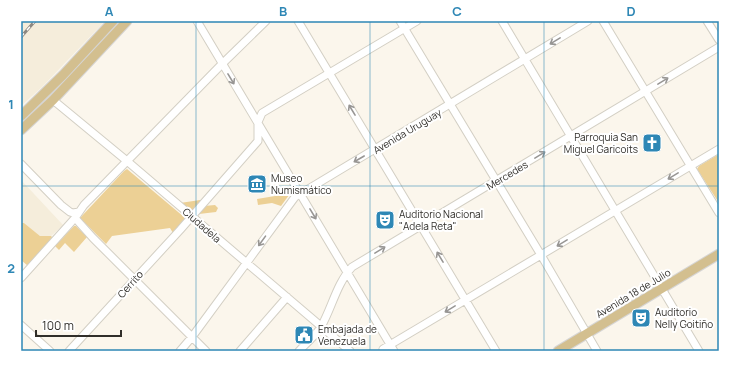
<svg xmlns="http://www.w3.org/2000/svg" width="740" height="372" viewBox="0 0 740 372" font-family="Manrope,sans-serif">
	<rect width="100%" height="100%" fill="#fbf6ec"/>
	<path fill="#f5eddb" d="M21 21H105L42 87 21 106Z
		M21 180 63 225 51 236H40L24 223H21Z"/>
	<path fill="#ecd095" d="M719 154V203L697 169 699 166Z
		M127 169 184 217V220L173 233 170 228 112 236 106 244 80 218 124 171Z
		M290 185 292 191 281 206 272 203 258 205 257 199 287 194Z
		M200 200 201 201 192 212 180 203Z
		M215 205 218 208 216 212 199 214 204 206Z
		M21 223H24L40 236H51L53 238 28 266 21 260Z
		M74 226H76L87 237 74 252 65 243 59 250 55 246Z"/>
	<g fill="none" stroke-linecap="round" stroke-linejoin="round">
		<defs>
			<path id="minor" d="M197 21 394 351
				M298 21 496 351
				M400 21 541 255 597 351
				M502 21 699 351
				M603 21 719 213
				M707 21 719 40
				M53 100 127 161 350 351
				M21 164 61 205 70 212 73 213 79 212
				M75 218 93 238 206 351
				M21 278 75 218 84 205 222 64 266 21
				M21 325 50 351
				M383 349 719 149
				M69 351 180 230 258 141V122L262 113 417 21
				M180 351 192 337 295 197 588 21
				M240 351 287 297
				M299 351C306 343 317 335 322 325 332 307 337 283 352 267L719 47"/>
			<path id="major" d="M21 116 63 75 113 21
				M21 130 53 100 127 21
				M558 351 719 254"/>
		</defs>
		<use href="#minor" stroke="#d3cfc4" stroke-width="9"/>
		<use href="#major" stroke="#d6d5d4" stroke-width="11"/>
		<use href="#minor" stroke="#fff" stroke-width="7"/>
		<use href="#major" stroke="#d3bf8f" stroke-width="9"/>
		<defs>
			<path id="rail" d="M21 37 35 21"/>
		</defs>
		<use href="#rail" stroke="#8c8882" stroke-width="3"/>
		<use href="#rail" stroke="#fff" stroke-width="1.5" stroke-dasharray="4.5" stroke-linecap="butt"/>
	</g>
	<defs><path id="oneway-shaft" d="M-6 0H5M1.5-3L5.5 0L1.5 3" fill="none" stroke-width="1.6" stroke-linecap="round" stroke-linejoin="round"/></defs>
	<g stroke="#989694">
		<use href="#oneway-shaft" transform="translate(555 41) rotate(149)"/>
		<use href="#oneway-shaft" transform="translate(231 79) rotate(59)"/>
		<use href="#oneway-shaft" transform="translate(663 81) rotate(-31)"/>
		<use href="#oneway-shaft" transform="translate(352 110) rotate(-121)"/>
		<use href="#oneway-shaft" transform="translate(540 155) rotate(-31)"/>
		<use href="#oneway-shaft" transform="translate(359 159) rotate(150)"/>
		<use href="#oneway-shaft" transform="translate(673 176) rotate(149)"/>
		<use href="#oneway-shaft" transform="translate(313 214) rotate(59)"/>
		<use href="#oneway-shaft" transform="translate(262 241) rotate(126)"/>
		<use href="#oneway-shaft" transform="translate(562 243) rotate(149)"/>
		<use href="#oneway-shaft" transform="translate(380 250) rotate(-31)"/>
		<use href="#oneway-shaft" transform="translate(440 257) rotate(-121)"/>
		<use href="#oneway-shaft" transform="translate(450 309) rotate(149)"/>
	</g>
	<path fill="none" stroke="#2e87b5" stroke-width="1" stroke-opacity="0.55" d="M196 21V351M370 21V351M544 21V351M21 186H719"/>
	<defs>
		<symbol id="church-square" viewBox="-11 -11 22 22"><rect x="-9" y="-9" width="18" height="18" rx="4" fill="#2e87b5" stroke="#fff"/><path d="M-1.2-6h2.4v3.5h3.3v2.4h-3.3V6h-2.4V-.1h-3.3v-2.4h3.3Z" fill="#fff"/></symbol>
		<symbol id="museum-square" viewBox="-11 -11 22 22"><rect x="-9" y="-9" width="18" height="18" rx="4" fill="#2e87b5" stroke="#fff"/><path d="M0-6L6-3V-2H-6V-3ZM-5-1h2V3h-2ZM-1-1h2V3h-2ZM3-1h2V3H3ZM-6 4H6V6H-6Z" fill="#fff"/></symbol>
		<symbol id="theatre-square" viewBox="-11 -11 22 22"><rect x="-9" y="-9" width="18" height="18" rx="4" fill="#2e87b5" stroke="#fff"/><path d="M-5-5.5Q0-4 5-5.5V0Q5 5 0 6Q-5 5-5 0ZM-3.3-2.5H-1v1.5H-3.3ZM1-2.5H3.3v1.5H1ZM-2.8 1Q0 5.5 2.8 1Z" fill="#fff"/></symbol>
		<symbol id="civic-square" viewBox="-11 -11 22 22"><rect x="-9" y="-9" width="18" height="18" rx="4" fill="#2e87b5" stroke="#fff"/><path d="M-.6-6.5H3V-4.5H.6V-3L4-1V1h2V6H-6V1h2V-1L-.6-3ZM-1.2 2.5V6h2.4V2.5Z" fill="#fff"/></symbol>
	</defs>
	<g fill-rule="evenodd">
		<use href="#church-square" x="641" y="132" width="22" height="22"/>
		<use href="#museum-square" x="246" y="173" width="22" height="22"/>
		<use href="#theatre-square" x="374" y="209" width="22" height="22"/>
		<use href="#theatre-square" x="630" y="307" width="22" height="22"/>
		<use href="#civic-square" x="293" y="324" width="22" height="22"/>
	</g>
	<g text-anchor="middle" stroke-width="4" stroke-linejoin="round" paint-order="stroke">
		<g font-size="10" fill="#302e2a" stroke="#fff">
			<text transform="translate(407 131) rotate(-31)" y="4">Avenida Uruguay</text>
			<text transform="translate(507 175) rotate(-31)" y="4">Mercedes</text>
			<text transform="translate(202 225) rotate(41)" y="4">Ciudadela</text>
			<text transform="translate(130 284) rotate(-48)" y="4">Cerrito</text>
			<text transform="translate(633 293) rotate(-31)" y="4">Avenida 18 de Julio</text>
		</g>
		<g font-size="10" fill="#302e2a" stroke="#fff" text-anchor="start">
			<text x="638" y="141" text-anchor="end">Parroquia San<tspan x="638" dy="12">Miguel Garicoits</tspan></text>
			<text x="271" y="182">Museo<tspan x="271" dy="12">Numismático</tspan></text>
			<text x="399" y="218">Auditorio Nacional<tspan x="399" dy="12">"Adela Reta"</tspan></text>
			<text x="655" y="316">Auditorio<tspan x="655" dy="12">Nelly Goitiño</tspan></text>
			<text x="318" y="333">Embajada de<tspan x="318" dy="12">Venezuela</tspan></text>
		</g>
	</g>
	<rect width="740" height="372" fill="none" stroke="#ffffff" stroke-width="44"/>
	<path d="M36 330v6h85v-6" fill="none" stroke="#302e2a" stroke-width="2"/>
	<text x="42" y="330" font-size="12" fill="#302e2a" stroke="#ffffff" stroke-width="3" paint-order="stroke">100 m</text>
	<rect x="22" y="22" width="696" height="328" fill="none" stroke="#2e87b5" stroke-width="1.5"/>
	<g font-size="13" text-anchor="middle" font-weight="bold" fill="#2e87b5">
		<text x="109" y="16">A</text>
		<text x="283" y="16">B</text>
		<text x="457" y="16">C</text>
		<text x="631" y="16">D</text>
		<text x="11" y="109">1</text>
		<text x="11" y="273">2</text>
	</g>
</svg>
